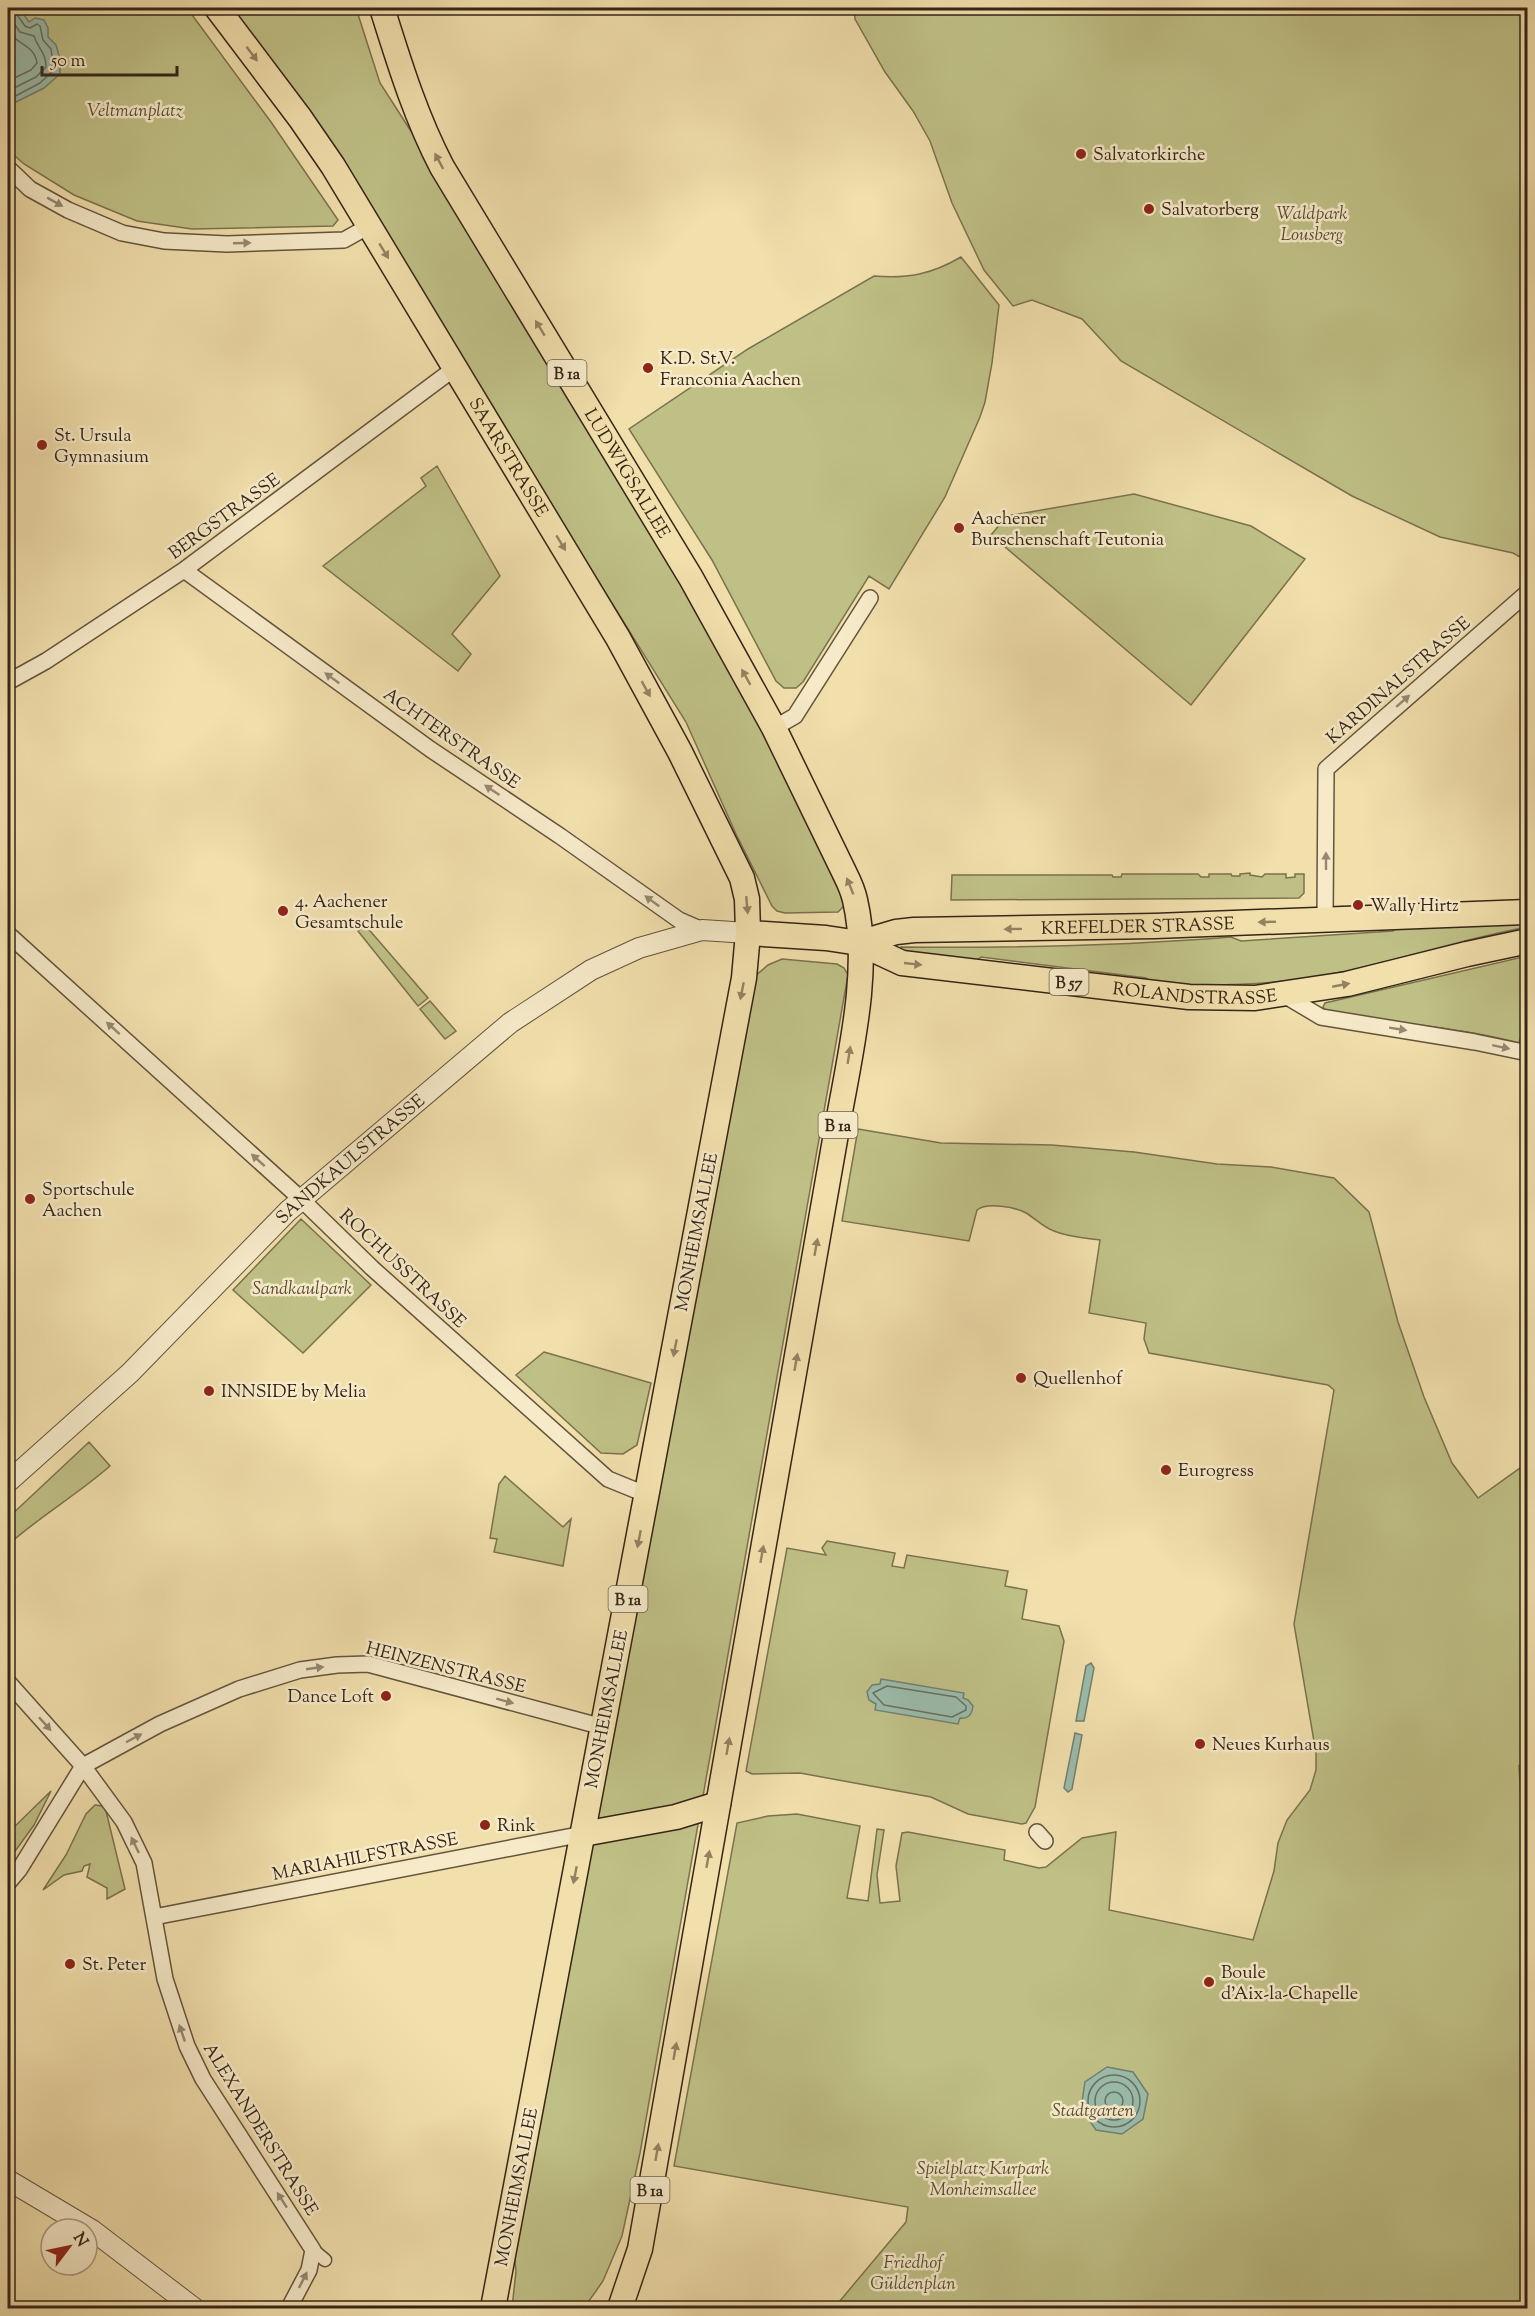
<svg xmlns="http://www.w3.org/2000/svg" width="1535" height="2316" viewBox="0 0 1535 2316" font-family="'Sorts Mill Goudy',serif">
	<rect width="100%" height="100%" fill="#f1dfac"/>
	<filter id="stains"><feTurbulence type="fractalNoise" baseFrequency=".00333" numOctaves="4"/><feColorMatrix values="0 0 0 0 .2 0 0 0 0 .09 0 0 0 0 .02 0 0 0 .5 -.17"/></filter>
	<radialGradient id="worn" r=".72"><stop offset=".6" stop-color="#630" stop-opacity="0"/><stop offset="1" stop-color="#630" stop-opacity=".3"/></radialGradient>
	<path fill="#bfc086" stroke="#7a724e" stroke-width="1.5" d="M8 8H187L271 122 338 220 333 226 192 229 137 221 74 195 24 164 8 150Z
		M232 8H356L380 83 416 139 721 646 837 873 844 902V906L838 912 785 913 777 911 772 906 736 834 686 722 298 99Z
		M854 8H1527V561L1513 553 1440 537 1352 496 1121 361 1082 319 1032 300 1013 306 984 270 952 203 930 141 913 111 885 72 855 19Z
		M961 257 999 305 992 363 985 402 980 417 945 497 889 589 869 576 803 682 796 688H784L776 681 712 560 629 429 748 349 874 276C908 279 932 274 961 257Z
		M437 466 500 576 452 634 471 654 458 671 323 566 426 486 421 478Z
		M1134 494 1251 526 1305 559 1191 705 991 535 1007 516Z
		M1250 873V875L1262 877 1265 874H1286V878L1295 877V874H1304V893L1299 898 951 900 952 875H1112L1113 877H1121L1122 874H1198L1201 877H1209V874H1231L1232 876H1240V874Z
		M1527 920V927C1461 939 1397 961 1331 974 1270 986 1210 987 1149 983L1146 978 981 957 976 961 901 953V947C1011 948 1121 946 1231 937L1241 941 1393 931 1397 926Z
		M365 925 428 998 418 1006 358 931Z
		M1527 956V1037L1521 1036 1519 1043C1455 1026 1389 1024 1325 1010L1323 1007 1325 1003Z
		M782 959 837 964 844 968 848 975 640 2153 622 2236 603 2281 584 2308H512L516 2271 513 2245 754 977 768 965Z
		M430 1001 456 1031 445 1039 420 1009Z
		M858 1129 941 1143 1052 1145 1134 1152 1217 1164 1271 1167 1334 1178 1369 1212 1398 1322 1424 1397 1452 1463 1478 1498 1527 1463 1528 1754 1519 1766 1521 1800 1528 1804 1527 2308H834L906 2222 908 2207 674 2166 737 1823 768 1816 797 1814 860 1826 847 1898 868 1901 877 1829 884 1830 877 1875 880 1903 900 1901 896 1866 902 1833 908 1832 1005 1850 1004 1860 1039 1868 1046 1867 1082 1838 1116 1832 1109 1910 1253 1940 1274 1871 1278 1843 1287 1820 1310 1790 1316 1770V1753L1294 1624 1334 1390 1328 1385 1149 1353 1144 1339 1146 1323 1089 1313 1100 1240C1085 1238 1068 1237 1054 1231 1043 1227 1036 1219 1026 1213 1015 1207 987 1202 977 1210L969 1241 842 1221Z
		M301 1219 371 1285 303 1353 233 1290Z
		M544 1352 651 1383 637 1445 623 1454 601 1453 516 1375Z
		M89 1442 110 1466C77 1495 40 1516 8 1545V1518Z
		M505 1476 563 1527 571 1519 563 1566 494 1552 497 1539 490 1538 499 1484Z
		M827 1541 895 1553 892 1566 904 1568 907 1555 1008 1571 1005 1586 1027 1590 1022 1619 1059 1626 1064 1641 1035 1807 1026 1823 1022 1824 968 1814 931 1797 800 1773 752 1774 746 1771 787 1548 826 1555 822 1548Z
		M51 1791 34 1825 8 1861V1833Z
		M95 1805 102 1806 106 1811 125 1889 107 1899V1888L87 1877 90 1864 84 1866 82 1871 64 1875 43 1890 66 1855 86 1814Z"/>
	<path fill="#9bbcab" stroke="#728070" stroke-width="1.5" d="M8 8H19L29 22 35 18 44 20 48 28V37L56 45 60 59V74L44 88 8 106Z
		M1091 1663 1094 1668 1084 1721H1076L1086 1666Z
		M881 1679 964 1693 963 1698 968 1700 973 1706C972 1715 968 1719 960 1718L958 1724 875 1710 876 1704 869 1700 867 1692 872 1685 880 1684Z
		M1075 1733 1082 1735 1072 1789 1068 1792 1064 1788Z
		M1107 2067 1133 2072 1148 2094 1143 2119 1122 2134 1096 2130 1081 2108 1085 2082Z"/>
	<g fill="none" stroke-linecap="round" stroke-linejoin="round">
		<path stroke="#687061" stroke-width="1.5" d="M8 15 20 32 34 36C38 49 46 52 46 67L36 77 8 91
			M8 31C17 45 34 44 37 63L31 70 8 81
			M8 100 40 83 54 70 51 49 43 40 40 26 37 24 30 28 25 26 15 12 14 8
			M887 1686 956 1697 966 1706V1710L952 1717 884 1705 873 1693Z
			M1088 2101a26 26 0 1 1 52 0a26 26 0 1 1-52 0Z
			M1095 2101a19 19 0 1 1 38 0a19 19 0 1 1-38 0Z
			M1105 2101a9 9 0 1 1 18 0a9 9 0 1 1-18 0Z"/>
		<defs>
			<path id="pedestrian" d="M313 2250 325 2260"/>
			<path id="minor" d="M8 168 30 189 68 210 122 233 164 241 227 244 344 240 369 226
				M184 570 430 749 560 836 679 920 702 930
				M8 682 46 661 184 570 455 368
				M774 728 795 716 870 598
				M1325 919 1326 769 1528 592
				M8 934 301 1199 372 1268 608 1479 635 1490 648 1492
				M1284 995 1321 1017 1475 1042 1528 1053
				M8 1682 83 1766 124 1822 144 1863 165 1979 187 2046 203 2079 313 2250 309 2270 289 2308
				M1037 1832 1045 1841
				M8 1883 19 1870 83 1766 160 1724 239 1689 300 1670 337 1665 368 1664 603 1727
				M154 1917 583 1834"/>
			<g id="tertiary">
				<path id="s1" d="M8 1482 130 1373 288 1211 510 1023 591 970 639 948 702 930 748 933"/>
				<path d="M8 2180 92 2230 194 2308"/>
			</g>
			<g id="primary">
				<path id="s2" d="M217 8 300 118 333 166 618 638 680 752 742 878 747 899 748 933 744 978 493 2308"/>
				<path id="s3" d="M382 8C399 62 415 115 442 167L691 578 774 728 845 874C849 882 853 891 855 900 872 972 848 1062 836 1134L640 2249 620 2308"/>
				<path id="s4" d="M748 933 826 938 859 943 896 932 914 930 1155 926 1528 912"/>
				<path id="s5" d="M859 943 902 963 1189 997 1255 998 1347 984 1467 954 1528 941"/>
				<path d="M583 1834 676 1817 718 1804"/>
			</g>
		</defs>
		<use href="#pedestrian" stroke="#64543c" stroke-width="15"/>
		<use href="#minor" stroke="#64543c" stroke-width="18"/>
		<use href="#tertiary" stroke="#64543c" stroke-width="22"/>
		<use href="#primary" stroke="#352517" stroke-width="27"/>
		<use href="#pedestrian" stroke="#f6eac9" stroke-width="12"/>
		<use href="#minor" stroke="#f6eac9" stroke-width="15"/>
		<use href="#tertiary" stroke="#f6eac9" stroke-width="20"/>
		<use href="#primary" stroke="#f1dfac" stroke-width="24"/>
	</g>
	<defs><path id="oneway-solid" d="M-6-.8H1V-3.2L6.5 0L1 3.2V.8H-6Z" transform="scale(1.5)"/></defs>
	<g fill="#938262">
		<use href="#oneway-solid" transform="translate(252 54) rotate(53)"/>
		<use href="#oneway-solid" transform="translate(439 161) rotate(-118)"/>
		<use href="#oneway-solid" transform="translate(384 251) rotate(59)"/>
		<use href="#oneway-solid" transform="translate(540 328) rotate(-121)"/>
		<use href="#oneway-solid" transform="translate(561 543) rotate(59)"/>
		<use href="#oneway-solid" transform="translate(746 677) rotate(-119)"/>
		<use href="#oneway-solid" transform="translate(646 689) rotate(61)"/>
		<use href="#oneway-solid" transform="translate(850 886) rotate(-112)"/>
		<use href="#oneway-solid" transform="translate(747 905) rotate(85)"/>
		<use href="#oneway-solid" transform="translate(1267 922) rotate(178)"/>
		<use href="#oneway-solid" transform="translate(1013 929) rotate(179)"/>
		<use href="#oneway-solid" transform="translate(913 964) rotate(6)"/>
		<use href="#oneway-solid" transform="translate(1341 985) rotate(-11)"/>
		<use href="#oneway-solid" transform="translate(742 991) rotate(101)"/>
		<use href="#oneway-solid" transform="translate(849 1055) rotate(-81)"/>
		<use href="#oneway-solid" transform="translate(816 1247) rotate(-80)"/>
		<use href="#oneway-solid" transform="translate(675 1348) rotate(101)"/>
		<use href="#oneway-solid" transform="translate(796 1362) rotate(-80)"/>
		<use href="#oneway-solid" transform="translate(639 1539) rotate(101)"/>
		<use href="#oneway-solid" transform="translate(762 1554) rotate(-80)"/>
		<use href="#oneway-solid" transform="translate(728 1746) rotate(-80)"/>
		<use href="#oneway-solid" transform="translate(708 1859) rotate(-80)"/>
		<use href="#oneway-solid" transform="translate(575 1875) rotate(101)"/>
		<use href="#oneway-solid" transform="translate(675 2051) rotate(-80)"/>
		<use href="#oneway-solid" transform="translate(657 2152) rotate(-80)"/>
	</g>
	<g fill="#968870">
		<use href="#oneway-solid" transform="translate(55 202) rotate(29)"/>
		<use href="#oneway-solid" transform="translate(242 243) rotate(-2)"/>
		<use href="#oneway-solid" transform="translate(332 678) rotate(-144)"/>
		<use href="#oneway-solid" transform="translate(1403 701) rotate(-41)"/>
		<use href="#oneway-solid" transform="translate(492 790) rotate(-146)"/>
		<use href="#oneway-solid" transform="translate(1326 861) rotate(-90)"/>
		<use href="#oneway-solid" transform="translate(652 901) rotate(-144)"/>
		<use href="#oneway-solid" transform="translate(113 1028) rotate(-138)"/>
		<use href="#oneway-solid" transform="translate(1398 1029) rotate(9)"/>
		<use href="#oneway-solid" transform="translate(1501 1047) rotate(12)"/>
		<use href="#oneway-solid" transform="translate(258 1160) rotate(-138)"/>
		<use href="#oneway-solid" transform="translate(315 1668) rotate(-8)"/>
		<use href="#oneway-solid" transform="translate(505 1701) rotate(15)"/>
		<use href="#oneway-solid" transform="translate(45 1724) rotate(48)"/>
		<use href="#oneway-solid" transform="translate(134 1738) rotate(-28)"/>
		<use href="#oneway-solid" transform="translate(135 1845) rotate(-116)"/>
		<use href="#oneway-solid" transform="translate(182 2033) rotate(-109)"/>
		<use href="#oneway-solid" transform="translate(282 2200) rotate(-123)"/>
		<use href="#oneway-solid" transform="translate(303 2280) rotate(-63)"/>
	</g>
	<g fill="#8f2418" stroke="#f6eac9" stroke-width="2">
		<circle cx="1081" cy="154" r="6"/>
		<circle cx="1149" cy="209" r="6"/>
		<circle cx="648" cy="368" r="6"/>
		<circle cx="42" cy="445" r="6"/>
		<circle cx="959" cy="528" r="6"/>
		<circle cx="1358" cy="905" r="6"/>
		<circle cx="283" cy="911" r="6"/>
		<circle cx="30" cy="1199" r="6"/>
		<circle cx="1021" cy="1378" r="6"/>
		<circle cx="209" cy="1391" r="6"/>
		<circle cx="1166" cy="1470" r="6"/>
		<circle cx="386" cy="1696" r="6"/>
		<circle cx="1200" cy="1744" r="6"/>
		<circle cx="485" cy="1825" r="6"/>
		<circle cx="70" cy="1964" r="6"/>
		<circle cx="1209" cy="1982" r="6"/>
	</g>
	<g text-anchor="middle" stroke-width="5" stroke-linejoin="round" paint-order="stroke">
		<g fill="#f6eac9" stroke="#6f604c" stroke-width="1.5">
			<rect x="547.5" y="360" width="39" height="26" rx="4.5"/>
			<rect x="1049.5" y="969" width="39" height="26" rx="4.5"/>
			<rect x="818.5" y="1112" width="39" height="26" rx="4.5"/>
			<rect x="608.5" y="1586" width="39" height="26" rx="4.5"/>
			<rect x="630.5" y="2177" width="39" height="26" rx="4.5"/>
		</g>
		<g font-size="16" font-weight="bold" fill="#352517">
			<text x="567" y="379">B 1a</text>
			<text x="1069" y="988">B 57</text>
			<text x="838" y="1131">B 1a</text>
			<text x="628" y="1605">B 1a</text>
			<text x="650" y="2196">B 1a</text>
		</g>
		<g font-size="18" font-style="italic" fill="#584c33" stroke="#f6eac9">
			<text x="135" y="116">Veltmanplatz</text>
			<text x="1312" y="219">Waldpark<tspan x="1312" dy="21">Lousberg</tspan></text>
			<text x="302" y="1294">Sandkaulpark</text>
			<text x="1093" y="2116">Stadtgarten</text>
			<text x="983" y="2174">Spielplatz Kurpark<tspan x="983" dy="21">Monheimsallee</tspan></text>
			<text x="913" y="2268">Friedhof<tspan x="913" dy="21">Güldenplan</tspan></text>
		</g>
		<g font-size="18" fill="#352517" stroke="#f6eac9" text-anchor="start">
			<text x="1093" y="160">Salvatorkirche</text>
			<text x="1161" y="215">Salvatorberg</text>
			<text x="660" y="364">K.D. St.V.<tspan x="660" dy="21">Franconia Aachen</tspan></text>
			<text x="54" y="441">St. Ursula<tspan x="54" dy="21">Gymnasium</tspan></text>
			<text x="971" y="524">Aachener<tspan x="971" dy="21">Burschenschaft Teutonia</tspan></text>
			<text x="295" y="907">4. Aachener<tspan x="295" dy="21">Gesamtschule</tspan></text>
			<text x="1370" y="911">Wally Hirtz</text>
			<text x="42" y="1195">Sportschule<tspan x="42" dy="21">Aachen</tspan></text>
			<text x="1033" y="1384">Quellenhof</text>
			<text x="221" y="1397">INNSIDE by Melia</text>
			<text x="1178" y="1476">Eurogress</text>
			<text x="374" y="1702" text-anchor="end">Dance Loft</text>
			<text x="1212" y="1750">Neues Kurhaus</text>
			<text x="497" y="1831">Rink</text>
			<text x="82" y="1970">St. Peter</text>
			<text x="1221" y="1978">Boule<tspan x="1221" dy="21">d’Aix-la-Chapelle</tspan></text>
		</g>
		<g font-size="18" fill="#352517" stroke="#f6eac9">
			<text dy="6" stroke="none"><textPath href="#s2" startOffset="536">SAARSTRASSE</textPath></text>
			<text dy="6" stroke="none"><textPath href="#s3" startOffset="528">LUDWIGSALLEE</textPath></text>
			<text transform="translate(224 516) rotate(-36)" y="6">BERGSTRASSE</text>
			<text transform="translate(1398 680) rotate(-41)" y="6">KARDINALSTRASSE</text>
			<text transform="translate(452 738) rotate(35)" y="6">ACHTERSTRASSE</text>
			<text dy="6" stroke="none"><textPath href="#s4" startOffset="392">KREFELDER STRASSE</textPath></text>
			<text dy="6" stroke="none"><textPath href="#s5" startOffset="342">ROLANDSTRASSE</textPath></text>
			<text dy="6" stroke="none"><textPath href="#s1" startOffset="471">SANDKAULSTRASSE</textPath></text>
			<text transform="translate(696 1232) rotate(-79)" y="6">MONHEIMSALLEE</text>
			<text transform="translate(403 1268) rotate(43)" y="6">ROCHUSSTRASSE</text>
			<text transform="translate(446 1667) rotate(14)" y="6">HEINZENSTRASSE</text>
			<text transform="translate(606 1709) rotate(-79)" y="6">MONHEIMSALLEE</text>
			<text transform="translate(365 1856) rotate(-11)" y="6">MARIAHILFSTRASSE</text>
			<text transform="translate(261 2129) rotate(58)" y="6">ALEXANDERSTRASSE</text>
			<text transform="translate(516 2187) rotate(-79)" y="6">MONHEIMSALLEE</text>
		</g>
	</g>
	<rect width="1535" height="2316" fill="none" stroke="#f1dfac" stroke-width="30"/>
	<rect x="9" y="9" width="1517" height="2298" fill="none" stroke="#352517" stroke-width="3"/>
	<rect x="15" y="15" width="1505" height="2286" fill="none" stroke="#352517" stroke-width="1.5"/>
	<g transform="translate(69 2247) rotate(58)"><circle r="28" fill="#f6eac9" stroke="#a99b82" stroke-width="1.5"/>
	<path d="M0-4.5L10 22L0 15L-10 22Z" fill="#8f2418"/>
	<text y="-9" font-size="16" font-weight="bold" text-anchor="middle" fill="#352517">N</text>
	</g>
	<path d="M42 66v9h135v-9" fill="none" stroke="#352517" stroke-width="3"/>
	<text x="51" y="66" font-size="18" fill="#352517" stroke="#f6eac9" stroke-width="4.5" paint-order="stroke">50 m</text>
	<rect width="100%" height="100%" filter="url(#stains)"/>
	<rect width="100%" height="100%" fill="url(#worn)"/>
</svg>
